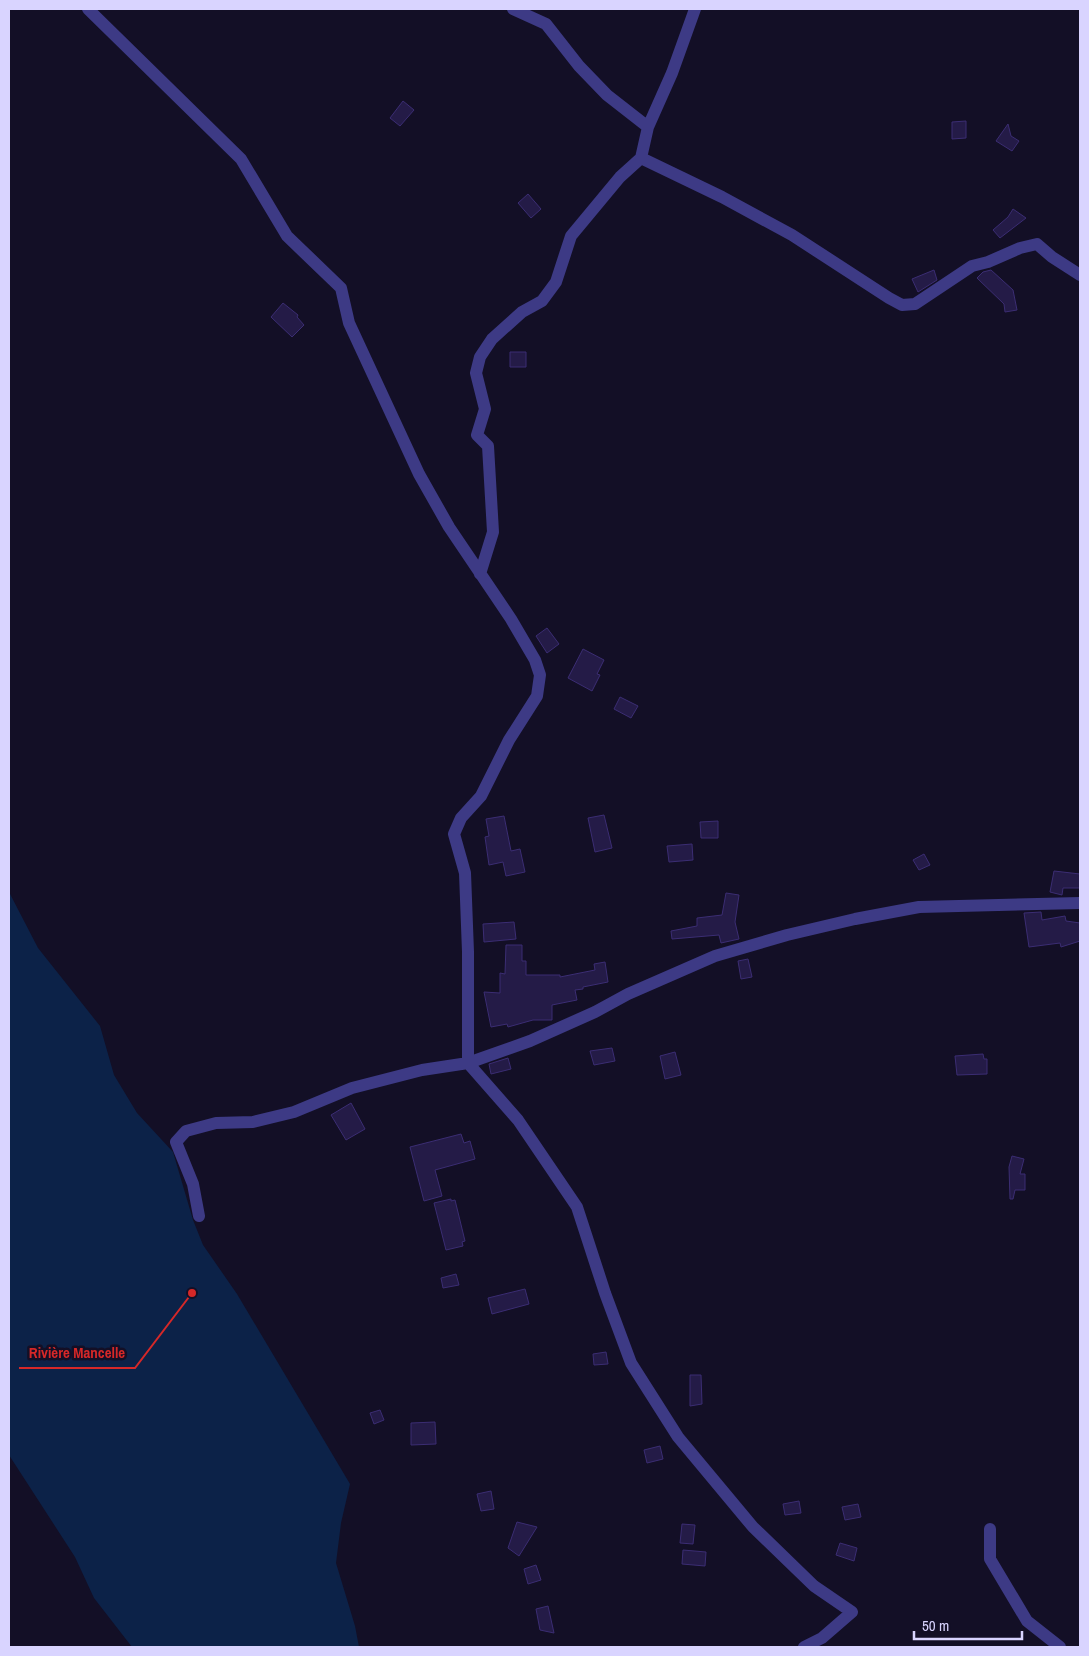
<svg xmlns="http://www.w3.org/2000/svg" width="1089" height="1656" viewBox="0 0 1089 1656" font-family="'Archivo Narrow',sans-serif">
	<rect width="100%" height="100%" fill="#130f26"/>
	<path fill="#0c2248" d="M9 892 38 948 100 1026 114 1075 137 1113 173 1152 193 1220 203 1245 237 1294 350 1484 341 1523 336 1563 355 1626 359 1647H132L94 1598 75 1557 9 1455Z"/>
	<path fill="#241b47" stroke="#3b2d73" d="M403 101 414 110 400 126 390 118Z
		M966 121V138L952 139V122Z
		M1008 124 1011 136 1019 141 1012 151 996 141Z
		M528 194 541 209 531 218 518 203Z
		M1013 209 1026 218 1000 238 993 230 1008 217Z
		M934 270 937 280 918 292 912 279Z
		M991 270 1013 290 1017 310 1005 312 1004 304 977 278 983 272Z
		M283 303 298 315 297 317 304 325 292 337 271 317Z
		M510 352H526V367H510Z
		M547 628 559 644 547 653 536 636Z
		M583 649 604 660 597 674 600 675 592 691 568 678Z
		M620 697 638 706 631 718 614 709Z
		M604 815 612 848 595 852 588 818Z
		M504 816 511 851 520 849 525 872 506 876 503 862 489 865 485 837 489 836 486 819Z
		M718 821V838H701L700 822Z
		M692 844 693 860 669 862 667 846Z
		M924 854 930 865 919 870 913 860Z
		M1054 871 1080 874V888H1063L1062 895 1050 892Z
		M726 893 739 895 735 922 739 939 721 943 719 935 672 939 671 931 697 926V918L722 915Z
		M1041 912 1042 920 1065 916 1066 921 1080 923V941L1061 947 1060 943 1029 947 1024 913Z
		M514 922 516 939 484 942 483 924Z
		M506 945H522V961H526V975H560V977L595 970 594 964 605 962 608 982 583 987V989L575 990 577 1000 552 1005V1020H533L508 1027 507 1024 491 1027 484 992 500 993V973L505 974Z
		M748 959 752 977 741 979 738 961Z
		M612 1048 615 1061 594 1065 590 1051Z
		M675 1052 681 1075 665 1079 660 1056Z
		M983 1054 984 1059H987V1074L957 1075 955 1056Z
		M508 1058 511 1069 491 1074 489 1064Z
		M351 1103 365 1129 346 1140 331 1115Z
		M461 1134 464 1143 470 1141 475 1159 435 1170 442 1196 424 1201 410 1147Z
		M1012 1156 1024 1159 1020 1174H1025V1190H1015L1013 1199H1010L1009 1167Z
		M451 1199V1201L455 1200 465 1241 462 1242 463 1246 446 1250 434 1203Z
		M456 1274 459 1285 443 1288 441 1278Z
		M525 1289 529 1304 492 1314 488 1298Z
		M606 1352 608 1364 594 1365 593 1354Z
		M690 1375H701L702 1404 690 1406Z
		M380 1410 384 1420 374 1424 370 1413Z
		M435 1422 436 1444 411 1445V1423Z
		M660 1446 663 1459 647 1463 644 1450Z
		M491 1491 494 1509 481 1511 477 1494Z
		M799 1501 801 1513 785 1515 783 1504Z
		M858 1504 861 1517 845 1520 842 1507Z
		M517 1522 537 1527 519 1556 508 1548Z
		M682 1524 695 1525 693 1544 680 1543Z
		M840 1543 857 1548 854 1561 836 1555Z
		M683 1550 706 1552 705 1566 682 1564Z
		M536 1565 541 1580 528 1584 524 1569Z
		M548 1606 554 1633 540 1630 536 1609Z"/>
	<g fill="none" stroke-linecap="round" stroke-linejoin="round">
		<path stroke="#3d3a85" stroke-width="12" d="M88 9 241 159 287 236 341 288 349 323 419 474 449 527 511 619 535 660 540 675 537 696 509 740 481 796 461 818 454 834 465 873 468 952V1063L518 1120 577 1207 605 1293 631 1363 678 1437 753 1527 814 1586 852 1612 822 1638 804 1647
			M513 9 546 24 579 66 607 95 648 127
			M641 158 648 127 672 73 695 9
			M480 574 493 532 488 446 477 435 485 409 476 373 480 357 492 339 522 312 542 301 556 282 571 236 620 177 641 158 722 197 792 235 889 298 902 305 915 304 972 266 988 262 1020 248 1037 244 1052 257 1080 275
			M199 1216 193 1184 176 1142 186 1131 216 1123 253 1122 294 1112 352 1088 422 1070 468 1063 530 1041 595 1012 628 994 715 956 787 935 855 919 919 907 1080 903
			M990 1529V1559L1027 1621 1060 1647"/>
	</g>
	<path fill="none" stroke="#d62828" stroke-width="2" d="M192 1293L135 1368H19"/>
	<circle fill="#d62828" stroke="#130f26" stroke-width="2" cx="192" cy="1293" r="5"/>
	<g font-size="15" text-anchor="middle" font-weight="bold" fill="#d62828" stroke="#130f26" stroke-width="5" stroke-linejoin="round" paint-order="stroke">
		<text x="77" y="1358">Rivière Mancelle</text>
	</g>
	<rect width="1089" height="1656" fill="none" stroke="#d9d4ff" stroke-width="20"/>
	<path d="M914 1631v8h108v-8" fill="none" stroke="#d9d4ff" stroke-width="2.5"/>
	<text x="922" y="1631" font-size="15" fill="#d9d4ff" stroke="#130f26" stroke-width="4" paint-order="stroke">50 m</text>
</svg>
